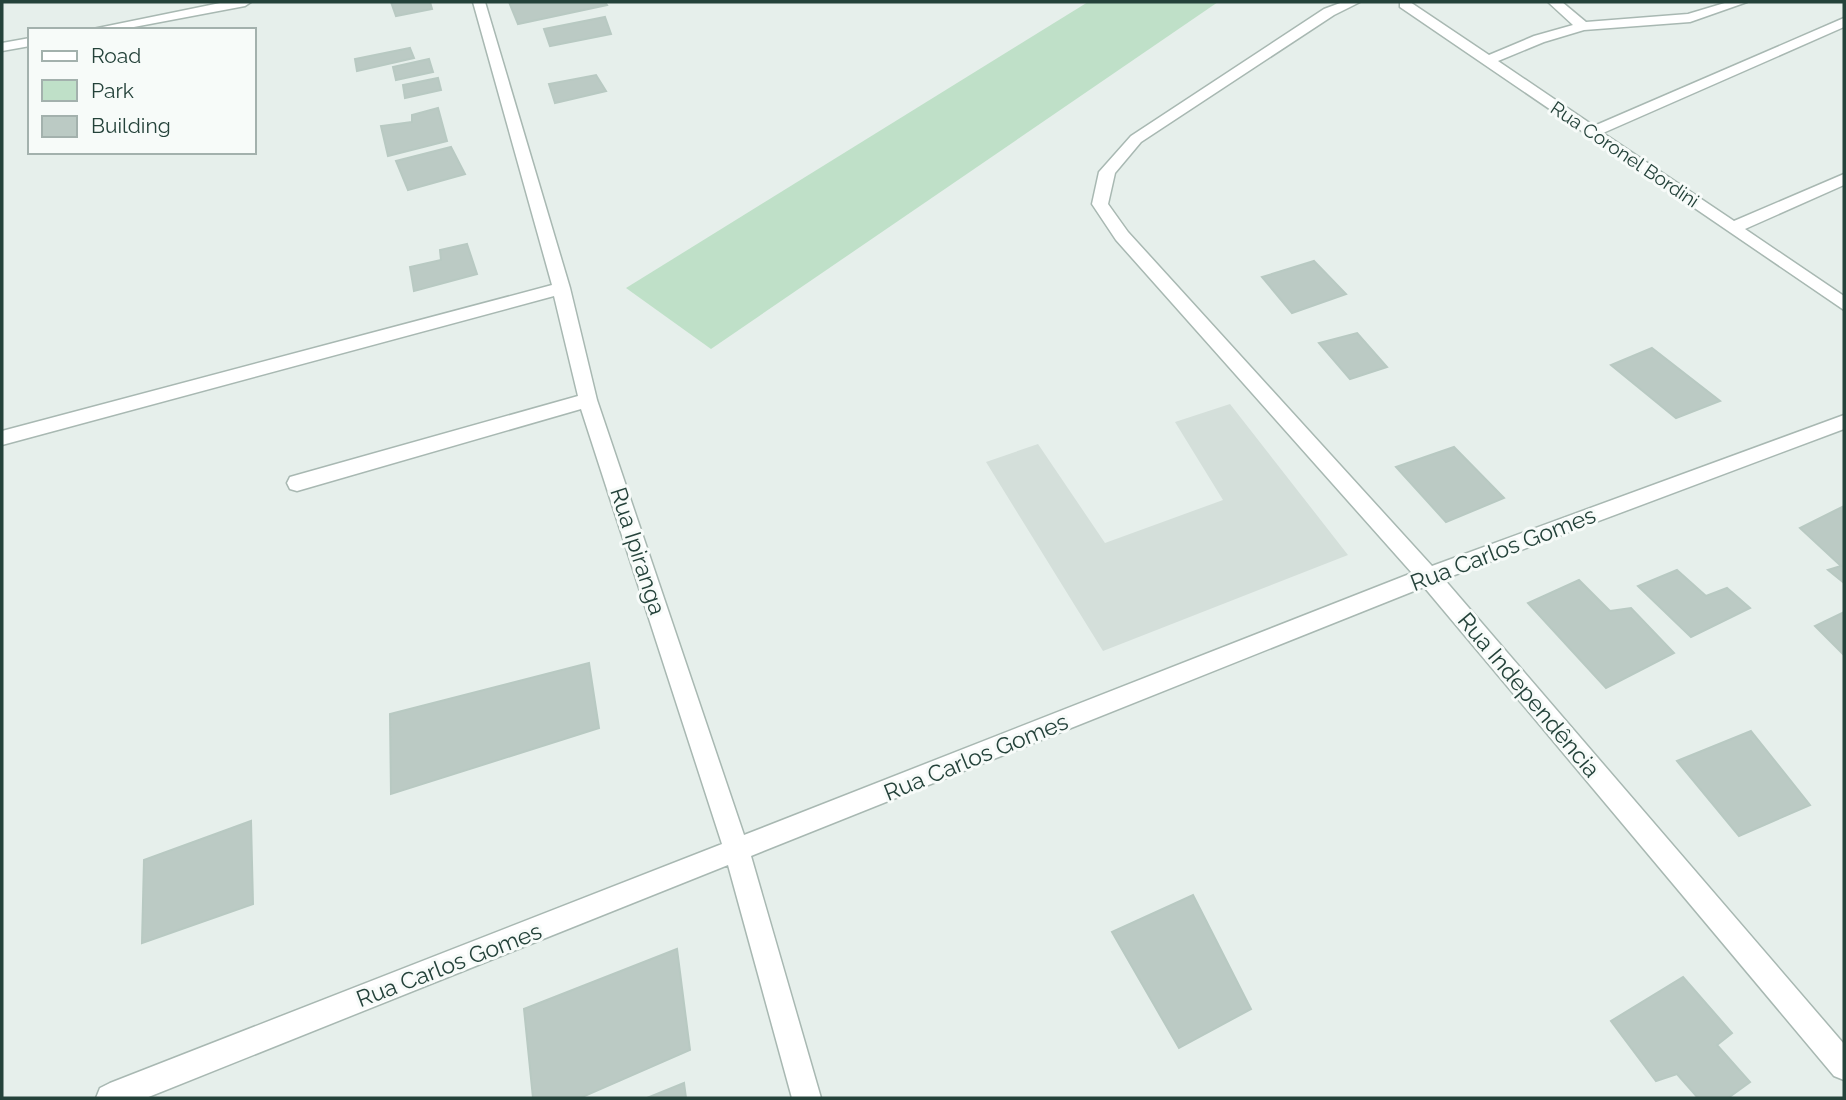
<svg xmlns="http://www.w3.org/2000/svg" width="1846" height="1100" viewBox="0 0 1846 1100" font-family="Raleway,sans-serif">
	<rect width="100%" height="100%" fill="#e6efeb"/>
	<path fill="#d4dfda" d="M1230 404 1348 555 1103 651 986 462 1038 444 1105 543 1223 500 1175 422Z"/>
	<path fill="#bfe0c8" d="M1088 2H1218L711 349 626 288Z"/>
	<path fill="#bbcac4" stroke="#b8c9c2" stroke-width="2" d="M391 2H430L432 9 396 16Z
		M509 2H605L607 5 518 24Z
		M605 17 611 34 550 46 544 29Z
		M410 48 414 58 357 71 355 59Z
		M429 59 433 72 396 80 393 67Z
		M596 75 606 91 555 103 549 84Z
		M438 78 441 90 405 98 403 85Z
		M438 108 447 141 388 156 381 126 412 122V115Z
		M451 147 465 174 408 190 396 161Z
		M467 244 477 274 414 291 410 267 441 260 440 250Z
		M1314 261 1346 294 1292 313 1262 277Z
		M1357 333 1387 367 1350 379 1319 343Z
		M1652 348 1720 401 1676 418 1611 365Z
		M1454 447 1504 498 1446 522 1396 467Z
		M1844 506V583L1828 570 1841 566 1800 528Z
		M1677 570 1706 596 1727 588 1750 608 1691 637 1638 586Z
		M1579 580 1610 611 1631 608 1674 653 1606 688 1528 603Z
		M1844 612V655L1815 626Z
		M589 663 599 728 391 794 390 714Z
		M1751 731 1810 805 1739 836 1677 761Z
		M251 821 253 904 142 943 144 860Z
		M1193 895 1251 1009 1179 1048 1112 932Z
		M677 949 690 1050 580 1098H533L524 1009Z
		M1683 977 1732 1033 1717 1045 1750 1082 1728 1098H1698L1677 1074 1656 1081 1611 1021Z
		M684 1083 686 1098H647Z"/>
	<g fill="none" stroke-linecap="round" stroke-linejoin="round">
		<defs>
			<path id="minor" d="M225 2H251L245 6 118 30H88Z
				M473 2H485L570 288 597 400 744 835 1412 573 1116 240 1092 204 1099 172 1131 136 1324 9 1343 2H1360L1334 15 1141 142 1115 173 1108 204 1128 232 1432 566 1844 415V429L1444 579 1844 1044V1080L1834 1076 1424 587 751 856 821 1098H792L728 865 146 1098H96L100 1088 110 1083 722 844 581 409 297 491 290 489 287 483 290 477 297 475 578 396 554 296 2 445V431L552 285Z
				M1400 2H1410L1489 55 1534 36 1573 25 1548 2H1562L1586 22 1688 14 1728 2H1747L1690 22 1584 30 1544 42 1498 61 1594 126 1844 18V27L1603 133 1734 221 1844 174V185L1745 229 1844 296V310L1400 7Z
				M30 38V46L2 51V43Z"/>
		</defs>
		<use href="#minor" stroke="#a8b8b2" stroke-width="3"/>
		<use href="#minor" fill="#fff" fill-rule="evenodd"/>
	</g>
	<g text-anchor="middle" stroke-width="6" stroke-linejoin="round" paint-order="stroke">
		<g font-size="19" fill="#24423a" stroke="#f7fbf9">
			<text transform="translate(1625 154) rotate(34)" y="7">Rua Coronel Bordini</text>
		</g>
		<g font-size="23" fill="#24423a" stroke="#f7fbf9">
			<text transform="translate(1503 549) rotate(-21)" y="8">Rua Carlos Gomes</text>
			<text transform="translate(638 551) rotate(72)" y="8">Rua Ipiranga</text>
			<text transform="translate(1529 695) rotate(50)" y="8">Rua Independência</text>
			<text transform="translate(976 757) rotate(-22)" y="8">Rua Carlos Gomes</text>
			<text transform="translate(449 965) rotate(-21)" y="8">Rua Carlos Gomes</text>
		</g>
	</g>
	<rect width="1846" height="1100" fill="none" stroke="#24423a" stroke-width="7"/>
	<rect x="28" y="28" width="228" height="126" fill="#f7fbf9" stroke="#a3b1ad" stroke-width="2"/>
	<rect x="42" y="51" width="35" height="10" fill="#ffffff" stroke="#a3b1ad" stroke-width="2"/>
	<text x="91" y="63" font-size="21" fill="#24423a">Road</text>
	<rect x="42" y="80" width="35" height="21" fill="#bfe0c8" stroke="#a3b1ad" stroke-width="2"/>
	<text x="91" y="98" font-size="21" fill="#24423a">Park</text>
	<rect x="42" y="116" width="35" height="21" fill="#bbcac4" stroke="#a3b1ad" stroke-width="2"/>
	<text x="91" y="133" font-size="21" fill="#24423a">Building</text>
</svg>
